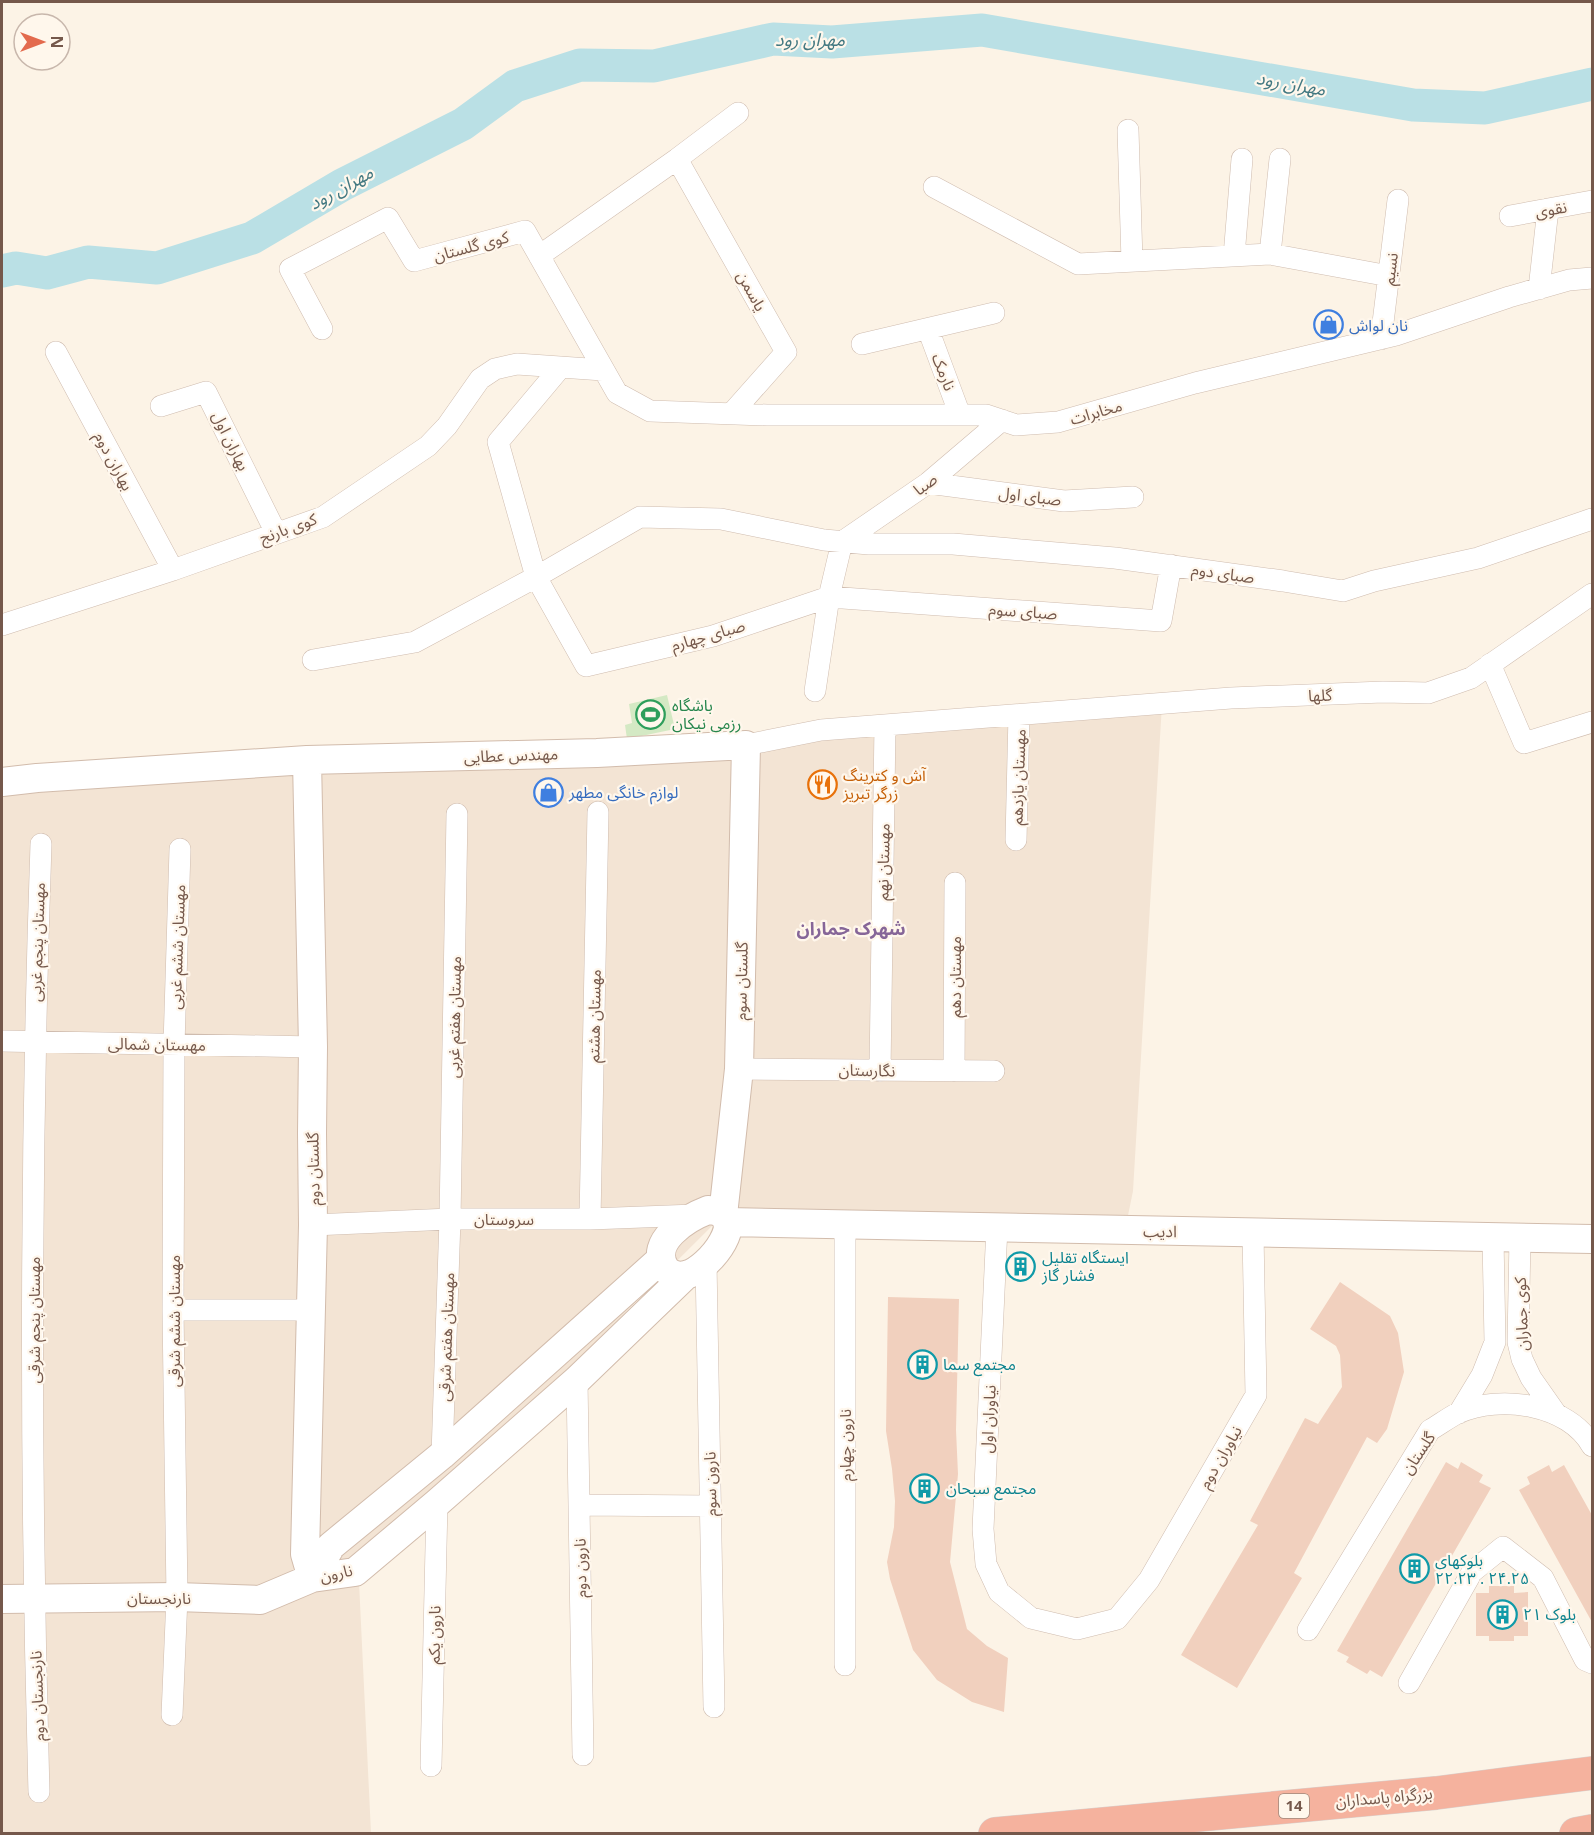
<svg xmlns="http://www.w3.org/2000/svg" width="1594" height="1835" viewBox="0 0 1594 1835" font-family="'Open Sans','Noto Sans Arabic',sans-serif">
	<rect width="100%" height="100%" fill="#fcf3e6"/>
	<path fill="#f3e4d4" d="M1162 704 1133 1191 1125 1230 723 1215 417 1520 359 1582 371 1833 2 1834V786L821 730Z"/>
	<path fill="#d4e9c4" d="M667 695 675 729 627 739 625 725 632 723 629 704Z"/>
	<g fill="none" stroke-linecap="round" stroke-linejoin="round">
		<path stroke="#bae0e5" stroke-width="33" d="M2 271 16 268 47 273 88 262 157 268 252 238 342 185 463 124 515 86 580 65 654 66 773 39 832 42 982 30 1413 105 1485 108 1592 84"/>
	</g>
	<path fill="#f1d0be" d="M1010 1258H1032V1273H1010Z
		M1340 1282 1390 1316 1398 1333 1404 1372 1387 1429 1377 1443 1367 1437 1294 1573 1302 1578 1237 1688 1181 1655 1258 1525 1250 1521 1305 1418 1318 1424 1342 1387 1340 1355 1336 1346 1310 1329Z
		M888 1297 959 1299 956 1430 958 1474 950 1562 967 1629 987 1646 1008 1658 1004 1712 972 1702 937 1680 913 1650 890 1579 887 1562 894 1527 895 1501 892 1469 886 1431Z
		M1446 1462 1458 1469 1461 1462 1483 1475 1479 1482 1491 1488 1382 1677 1370 1670 1367 1674 1346 1662 1349 1657 1337 1651Z
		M1549 1465 1552 1472 1564 1465 1593 1517V1624L1519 1490 1530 1484 1527 1477Z
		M1489 1586H1514V1593L1528 1592V1636H1514V1641H1489V1636H1476V1593H1489Z"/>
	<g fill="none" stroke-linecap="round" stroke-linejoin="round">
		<defs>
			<path id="street" d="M1128 130 1132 261
				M677 159 786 352 731 414
				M934 187 1078 264 1270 254 1389 276
				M1510 216 1592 201
				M1270 254 1280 159
				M539 256 677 159 738 113
				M1234 256 1242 159
				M1539 289 1548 209
				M322 329 290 269 388 218 414 261 525 231 617 393 650 411 767 415H986L1016 425 1058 422 1195 383 1396 335 1509 297 1569 280 1592 278
				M928 329 960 415
				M1381 339 1398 200
				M862 344 994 313
				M56 352 173 570
				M561 367 498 442 536 577 586 666 713 636 829 597 1161 621 1171 565
				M161 406 206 392 276 533
				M928 483 1064 501 1133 497
				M842 542 928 483 1002 420
				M2 625 173 570 323 517 428 446 447 426 480 379 495 369 517 364 603 370
				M313 660 415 642 536 577 640 517 721 519 824 540 869 544H953L1115 558 1283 581 1343 591 1374 581 1478 558 1592 519
				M1490 664 1524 743 1592 722
				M815 691 829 597 842 542
				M746 745 821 730 1231 698 1383 692 1428 693 1471 678 1592 594
				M1016 840 1019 715
				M2 1041 313 1047
				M739 1069 994 1071
				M880 1071 885 725
				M954 1071 955 883
				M590 1219 598 812
				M845 1224V1665
				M313 1225 450 1219H590L695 1215
				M997 1227 983 1529 986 1564 999 1592 1031 1618 1077 1629 1117 1619 1149 1580 1256 1395 1253 1233
				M1520 1239 1518 1342 1522 1359 1531 1378 1557 1415
				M706 1262 714 1707
				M173 1310H311
				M577 1380 583 1755
				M1459 1413 1482 1375 1495 1342 1493 1238
				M442 1455 450 1219 457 814
				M579 1505 710 1506
				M1308 1630 1430 1430C1439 1425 1448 1418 1458 1413 1500 1394 1569 1404 1592 1446
				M1409 1683 1472 1572 1503 1547 1543 1578 1585 1660 1592 1663
				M172 1715 177 1597 173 1310 174 1045 180 849
				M431 1766 437 1503
				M39 1792C30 1476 30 1159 41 844"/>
			<path id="secondary" d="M2 782 37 778 307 760 597 753 746 745 739 1069 723 1215
				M708 1210C754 1212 709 1271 685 1275 678 1277 669 1274 665 1268 648 1242 687 1218 708 1210Z
				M727 1222 1592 1239
				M660 1260 442 1455 331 1546 312 1578 355 1572 437 1503 577 1380 686 1275
				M2 1599 177 1597 260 1600 312 1578 305 1554 313 1225 312 1133 313 1047 307 760"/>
			<path id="highway" d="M995 1834 1436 1793 1592 1773
				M1576 1834 1592 1831"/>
		</defs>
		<use href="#street" stroke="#cfbcaf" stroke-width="22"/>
		<use href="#secondary" stroke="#d2bcac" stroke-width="30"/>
		<use href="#highway" stroke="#d8d0cd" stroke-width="34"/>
		<use href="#street" stroke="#fff" stroke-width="21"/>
		<use href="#secondary" stroke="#fff" stroke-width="28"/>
		<use href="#highway" stroke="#f5b29e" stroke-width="33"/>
	</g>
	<defs>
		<symbol id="shop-ring" viewBox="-11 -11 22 22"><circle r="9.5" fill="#fff7ec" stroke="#3f7fe0" stroke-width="1.5"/><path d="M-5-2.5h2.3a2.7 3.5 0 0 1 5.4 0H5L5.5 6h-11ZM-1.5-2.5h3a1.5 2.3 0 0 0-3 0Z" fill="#3f7fe0"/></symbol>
		<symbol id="stadium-ring" viewBox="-11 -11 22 22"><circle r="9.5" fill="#fff7ec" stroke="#2e9e5b" stroke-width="1.5"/><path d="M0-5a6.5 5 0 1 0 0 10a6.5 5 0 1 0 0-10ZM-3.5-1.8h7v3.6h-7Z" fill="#2e9e5b"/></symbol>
		<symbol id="restaurant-ring" viewBox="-11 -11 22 22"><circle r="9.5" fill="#fff7ec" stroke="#e8710a" stroke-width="1.5"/><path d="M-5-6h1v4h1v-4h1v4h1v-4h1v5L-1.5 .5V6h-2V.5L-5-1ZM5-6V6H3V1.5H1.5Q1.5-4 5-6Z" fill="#e8710a"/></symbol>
		<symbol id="building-ring" viewBox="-11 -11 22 22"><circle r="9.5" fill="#fff7ec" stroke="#0f9aa8" stroke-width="1.5"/><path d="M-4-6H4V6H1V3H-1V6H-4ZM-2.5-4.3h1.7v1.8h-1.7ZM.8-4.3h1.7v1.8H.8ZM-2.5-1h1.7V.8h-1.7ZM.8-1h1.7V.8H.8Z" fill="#0f9aa8"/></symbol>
	</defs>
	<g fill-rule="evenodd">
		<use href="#shop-ring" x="1312" y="308" width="33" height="33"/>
		<use href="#stadium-ring" x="634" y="698" width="33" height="33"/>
		<use href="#restaurant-ring" x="806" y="768" width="33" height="33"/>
		<use href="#shop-ring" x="532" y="776" width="33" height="33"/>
		<use href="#building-ring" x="1004" y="1250" width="33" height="33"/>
		<use href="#building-ring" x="906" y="1348" width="33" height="33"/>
		<use href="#building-ring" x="908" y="1472" width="33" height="33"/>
		<use href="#building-ring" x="1398" y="1552" width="33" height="33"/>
		<use href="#building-ring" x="1486" y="1598" width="33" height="33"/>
	</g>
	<g text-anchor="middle" stroke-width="4.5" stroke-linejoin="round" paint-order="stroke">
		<rect fill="#fff7ec" stroke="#9e887b" stroke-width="1.5" x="1279" y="1794" width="30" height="24" rx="4.5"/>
		<g font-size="15" font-weight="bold" fill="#75584b">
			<text x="1294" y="1811">14</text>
		</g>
		<g font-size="16" fill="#75584b" stroke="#fff7ec">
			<text transform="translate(1551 209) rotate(-10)" y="6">نقوی</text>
			<text transform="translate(471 246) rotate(-15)" y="6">کوی گلستان</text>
			<text transform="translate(1390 269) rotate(-83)" y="6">نسیم</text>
			<text transform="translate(752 291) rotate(61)" y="6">یاسمن</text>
			<text transform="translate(944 372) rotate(69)" y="6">نارمک</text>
			<text transform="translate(1096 412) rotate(-16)" y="6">مخابرات</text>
			<text transform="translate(231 441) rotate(64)" y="6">بهاران اول</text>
			<text transform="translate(114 461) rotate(62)" y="6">بهاران دوم</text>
			<text transform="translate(925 484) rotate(-37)" y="6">صبا</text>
			<text transform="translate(1030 496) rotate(7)" y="6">صبای اول</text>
			<text transform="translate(288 528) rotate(-20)" y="6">کوی بارنج</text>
			<text transform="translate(1223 573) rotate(8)" y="6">صبای دوم</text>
			<text transform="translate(1023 611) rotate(4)" y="6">صبای سوم</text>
			<text transform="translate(708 635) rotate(-16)" y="6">صبای چهارم</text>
			<text transform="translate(1320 695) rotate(-2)" y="6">گلها</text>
			<text transform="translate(511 755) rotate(-2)" y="6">مهندس عطایی</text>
			<text transform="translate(1018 777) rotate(-88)" y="6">مهستان یازدهم</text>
			<text transform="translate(883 862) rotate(-89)" y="6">مهستان نهم</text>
			<text transform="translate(37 942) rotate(-88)" y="6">مهستان پنجم غربی</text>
			<text transform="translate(177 947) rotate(-88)" y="6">مهستان ششم غربی</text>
			<text transform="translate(955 977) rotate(-90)" y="6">مهستان دهم</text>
			<text transform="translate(741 981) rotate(-89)" y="6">گلستان سوم</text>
			<text transform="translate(594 1016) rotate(-89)" y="6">مهستان هشتم</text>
			<text transform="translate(454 1017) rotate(-89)" y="6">مهستان هفتم غربی</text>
			<text transform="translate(157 1044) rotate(1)" y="6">مهستان شمالی</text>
			<text transform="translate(867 1070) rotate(1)" y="6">نگارستان</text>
			<text transform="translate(313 1169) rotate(-91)" y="6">گلستان دوم</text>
			<text x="504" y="1225">سروستان</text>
			<text transform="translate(1160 1231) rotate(1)" y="6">ادیب</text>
			<text transform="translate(1521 1314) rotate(-92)" y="6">کوی جماران</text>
			<text transform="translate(34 1320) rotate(-90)" y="6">مهستان پنجم شرقی</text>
			<text transform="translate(174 1321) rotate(-90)" y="6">مهستان ششم شرقی</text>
			<text transform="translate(446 1337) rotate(-88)" y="6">مهستان هفتم شرقی</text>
			<text transform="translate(988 1419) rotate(-87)" y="6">نیاوران اول</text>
			<text transform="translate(845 1445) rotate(-90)" y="6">نارون چهارم</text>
			<text transform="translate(1418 1453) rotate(-56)" y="6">گلستان</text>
			<text transform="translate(1220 1457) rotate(-60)" y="6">نیاوران دوم</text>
			<text transform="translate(710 1484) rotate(-91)" y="6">نارون سوم</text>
			<text transform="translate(580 1568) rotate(-91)" y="6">نارون دوم</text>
			<text transform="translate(336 1573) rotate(-12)" y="6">نارون</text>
			<text x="159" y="1604">نارنجستان</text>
			<text transform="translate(434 1635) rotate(-89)" y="6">نارون یکم</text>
			<text transform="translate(37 1696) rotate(-92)" y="6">نارنجستان دوم</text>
			<text transform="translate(1384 1797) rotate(-5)" y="6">بزرگراه پاسداران</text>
		</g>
		<g font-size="16" fill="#366cbe" stroke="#fff7ec" text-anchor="start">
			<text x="1349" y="331">نان لواش</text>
			<text x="569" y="798">لوازم خانگی مطهر</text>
		</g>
		<g font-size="16" fill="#27864d" stroke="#fff7ec" text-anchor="start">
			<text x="672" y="711">باشگاه<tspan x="672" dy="18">رزمی نیکان</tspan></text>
		</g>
		<g font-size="16" fill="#c56008" stroke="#fff7ec" text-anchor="start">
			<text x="843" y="781">آش و کترینگ<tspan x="843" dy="18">زرگر تبریز</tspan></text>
		</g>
		<g font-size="16" fill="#0d838f" stroke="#fff7ec" text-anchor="start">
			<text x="1042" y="1263">ایستگاه تقلیل<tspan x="1042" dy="18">فشار گاز</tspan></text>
			<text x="943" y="1370">مجتمع سما</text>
			<text x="946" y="1494">مجتمع سبحان</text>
			<text x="1435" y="1566">بلوکهای<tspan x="1435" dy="18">۲۲.۲۳ . ۲۴.۲۵</tspan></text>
			<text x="1523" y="1620">بلوک ۲۱</text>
		</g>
		<g font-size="18" font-style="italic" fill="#427881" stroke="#fff7ec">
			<text x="810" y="46">مهران رود</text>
			<text transform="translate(1291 84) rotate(10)" y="6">مهران رود</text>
			<text transform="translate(341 188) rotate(-29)" y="6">مهران رود</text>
		</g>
		<g font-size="18" font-weight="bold" fill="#866698" stroke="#fff7ec">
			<text x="851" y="935">شهرک جماران</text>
		</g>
	</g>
	<rect width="1594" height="1835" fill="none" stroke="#75584b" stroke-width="6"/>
	<g transform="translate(42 42) rotate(90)"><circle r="28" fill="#fff7ec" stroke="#c8b7ac" stroke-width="1.5"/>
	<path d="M0-4.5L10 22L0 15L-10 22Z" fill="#e36a4d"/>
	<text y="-9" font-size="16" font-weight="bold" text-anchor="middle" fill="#75584b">N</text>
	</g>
</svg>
